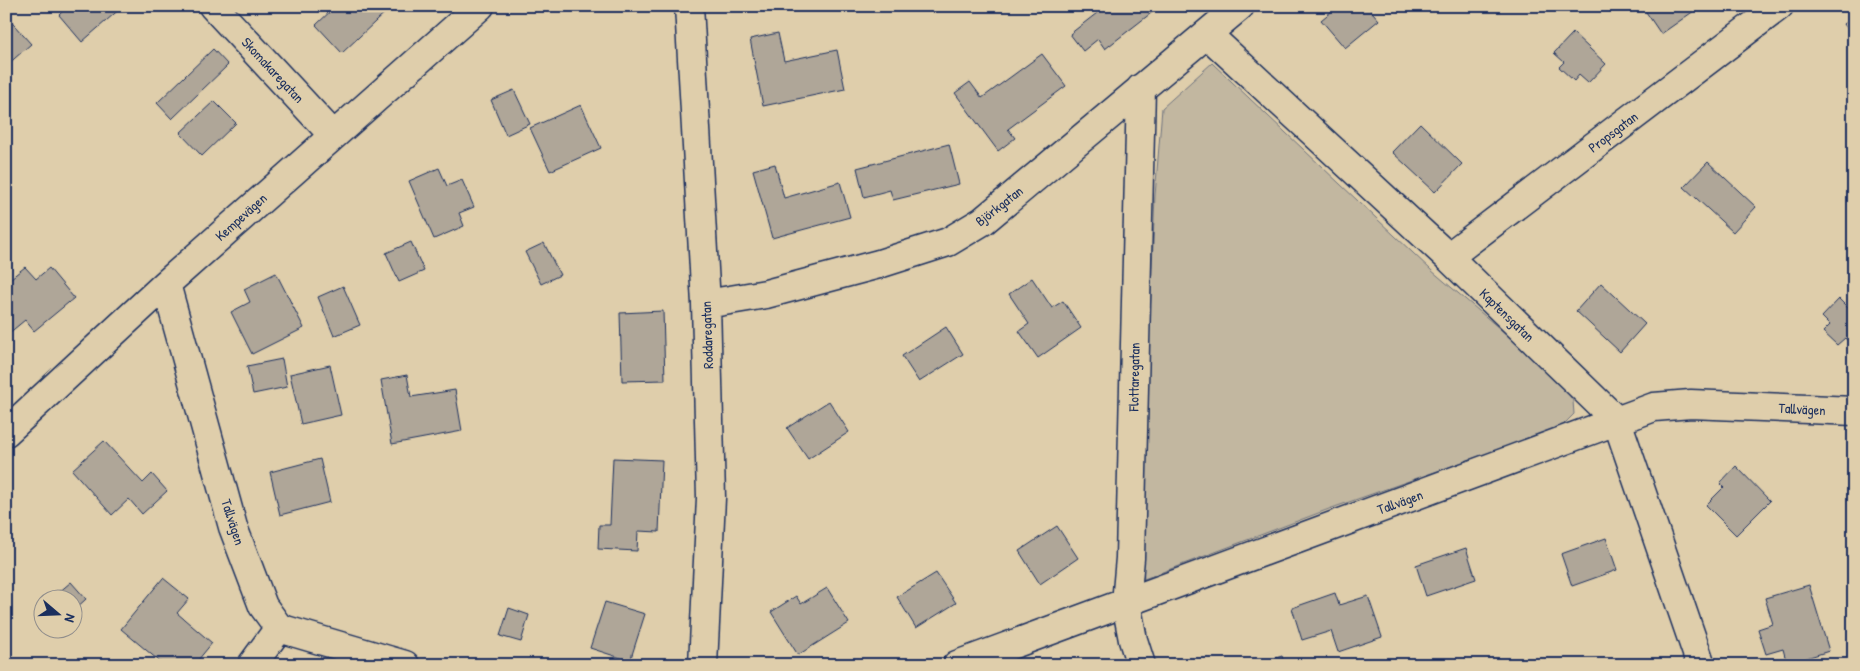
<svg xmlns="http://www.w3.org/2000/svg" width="1860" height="671" viewBox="0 0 1860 671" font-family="'Patrick Hand',sans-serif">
	<rect width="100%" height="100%" fill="#dfceab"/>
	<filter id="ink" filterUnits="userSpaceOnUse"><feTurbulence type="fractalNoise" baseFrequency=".02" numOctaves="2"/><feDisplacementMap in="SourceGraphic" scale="10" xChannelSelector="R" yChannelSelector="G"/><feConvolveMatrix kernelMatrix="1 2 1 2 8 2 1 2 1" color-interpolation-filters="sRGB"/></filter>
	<g filter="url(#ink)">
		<path fill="#c2b7a0" stroke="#6e737f" d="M1212 63 1431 270 1561 381 1573 401 1574 414 1560 428 1329 509 1144 579 1141 537 1155 196 1162 108Z"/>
		<path fill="#afa698" stroke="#1b2f5e" d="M68 6H122V7L82 42 59 15Z
			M336 6H392L342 53 316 25Z
			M1106 6H1153L1155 10 1105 49 1098 39 1083 51 1070 34Z
			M1338 6H1367L1379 20 1345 48 1321 20Z
			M1642 6H1701L1661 34Z
			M6 16 31 44 6 66Z
			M1854 17V38L1844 24Z
			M778 33 784 61 837 50 845 89 763 106 750 39Z
			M1573 33 1606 64 1588 83 1579 75 1574 81 1559 67 1564 62 1554 53Z
			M213 49 228 65 172 119 157 103Z
			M1042 54 1066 86 1008 129 1015 138 998 151 955 93 970 82 982 98Z
			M514 90 530 124 506 135 491 100Z
			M214 101 236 123 202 156 180 133Z
			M581 105 601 148 550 171 530 128Z
			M1420 123 1462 164 1435 192 1392 152Z
			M949 144 959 184 893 200 890 190 864 197 857 168Z
			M1708 162 1756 207 1733 232 1684 187Z
			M775 164 784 198 840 182 850 217 772 238 753 170Z
			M439 168 447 186 462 180 474 207 459 213 464 226 434 239 409 181Z
			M411 242 424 271 399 282 386 253Z
			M544 243 560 275 541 284 525 252Z
			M25 267 36 279 49 268 74 298 34 331 25 320 8 334 6 282Z
			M276 273 304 328 252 354 231 312 250 302 244 289Z
			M1032 278 1052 308 1063 301 1081 328 1038 358 1019 331 1029 324 1009 294Z
			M1601 283 1645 324 1620 352 1576 311Z
			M343 286 360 325 334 336 318 297Z
			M1839 299 1854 314V347L1845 338 1837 345 1823 332 1830 325 1822 317Z
			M663 311 665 380 622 381 620 313Z
			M946 327 963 354 919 382 902 356Z
			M282 359 287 387 253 394 247 366Z
			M330 365 341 415 301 424 290 374Z
			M407 375 411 397 455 390 462 431 392 444 381 380Z
			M829 401 849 432 808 459 787 428Z
			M104 441 143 483 152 474 167 491 142 514 129 499 112 515 72 470Z
			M613 458 662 460 659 532 638 531 637 551 598 549 599 525H610Z
			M320 459 330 502 280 515 270 472Z
			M1736 466 1770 501 1736 535 1706 505 1724 487 1720 483Z
			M1057 526 1078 558 1040 584 1019 551Z
			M1606 538 1617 570 1572 586 1561 554Z
			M1466 548 1476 579 1426 596 1416 565Z
			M936 573 956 603 916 628 897 597Z
			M163 578 189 599 177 613 212 643 194 665H164L121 629Z
			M71 582 86 599 74 610 72 598H63L58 593Z
			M1809 585 1829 651 1787 664 1783 649 1766 654 1758 629 1773 624 1765 598Z
			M827 588 849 623 798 655 771 612 796 596 801 604Z
			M1335 593 1339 605 1368 596 1382 637 1338 652 1331 631 1302 640 1292 608Z
			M605 602 645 614 630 661 590 648Z
			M509 608 529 615 521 642 500 636Z
			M1282 656 1285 665H1255Z"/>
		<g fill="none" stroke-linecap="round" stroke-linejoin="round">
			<defs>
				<path id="minor" d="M213 6 333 135
					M689 6 706 304 711 498 703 665
					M1207 34 1448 257 1617 421 1701 665
					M1141 88 1130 558 1126 603 1133 640 1141 665
					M1448 257 1779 6
					M166 284 233 527 263 606 279 628 405 665
					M706 304 766 294 879 264 948 242 983 221 1240 6
					M6 432 166 284 480 6
					M252 665 279 628
					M957 665 1654 407 1691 404 1854 411"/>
			</defs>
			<use href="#minor" stroke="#1b2f5e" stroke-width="31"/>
			<use href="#minor" stroke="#dfceab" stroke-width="28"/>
		</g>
	</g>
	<g text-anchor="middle" stroke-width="4.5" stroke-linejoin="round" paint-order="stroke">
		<g font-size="14" fill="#1b2f5e" stroke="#dfceab">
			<text transform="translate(273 70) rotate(47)" y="5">Skomakaregatan</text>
			<text transform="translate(1613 132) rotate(-37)" y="5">Propsgatan</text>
			<text transform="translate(999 206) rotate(-38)" y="5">Björkgatan</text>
			<text transform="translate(241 217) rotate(-42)" y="5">Kempevägen</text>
			<text transform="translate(1507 315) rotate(44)" y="5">Kaptensgatan</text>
			<text transform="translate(707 335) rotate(-92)" y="5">Roddaregatan</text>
			<text transform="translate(1134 377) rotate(-89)" y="5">Flottaregatan</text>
			<text transform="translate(1802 409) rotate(3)" y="5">Tallvägen</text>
			<text transform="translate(1400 502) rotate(-20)" y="5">Tallvägen</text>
			<text transform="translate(233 522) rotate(72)" y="5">Tallvägen</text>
		</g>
	</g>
	<rect width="1860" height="671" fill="none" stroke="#dfceab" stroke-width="25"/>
	<rect x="12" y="12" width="1835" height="646" fill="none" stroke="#1b2f5e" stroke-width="2" filter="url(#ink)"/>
	<g transform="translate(58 614) rotate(109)"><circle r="24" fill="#dfceab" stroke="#918e8c"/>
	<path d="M0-4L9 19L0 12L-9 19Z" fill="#1b2f5e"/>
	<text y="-8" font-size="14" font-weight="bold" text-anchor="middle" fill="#1b2f5e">N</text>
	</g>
</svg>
